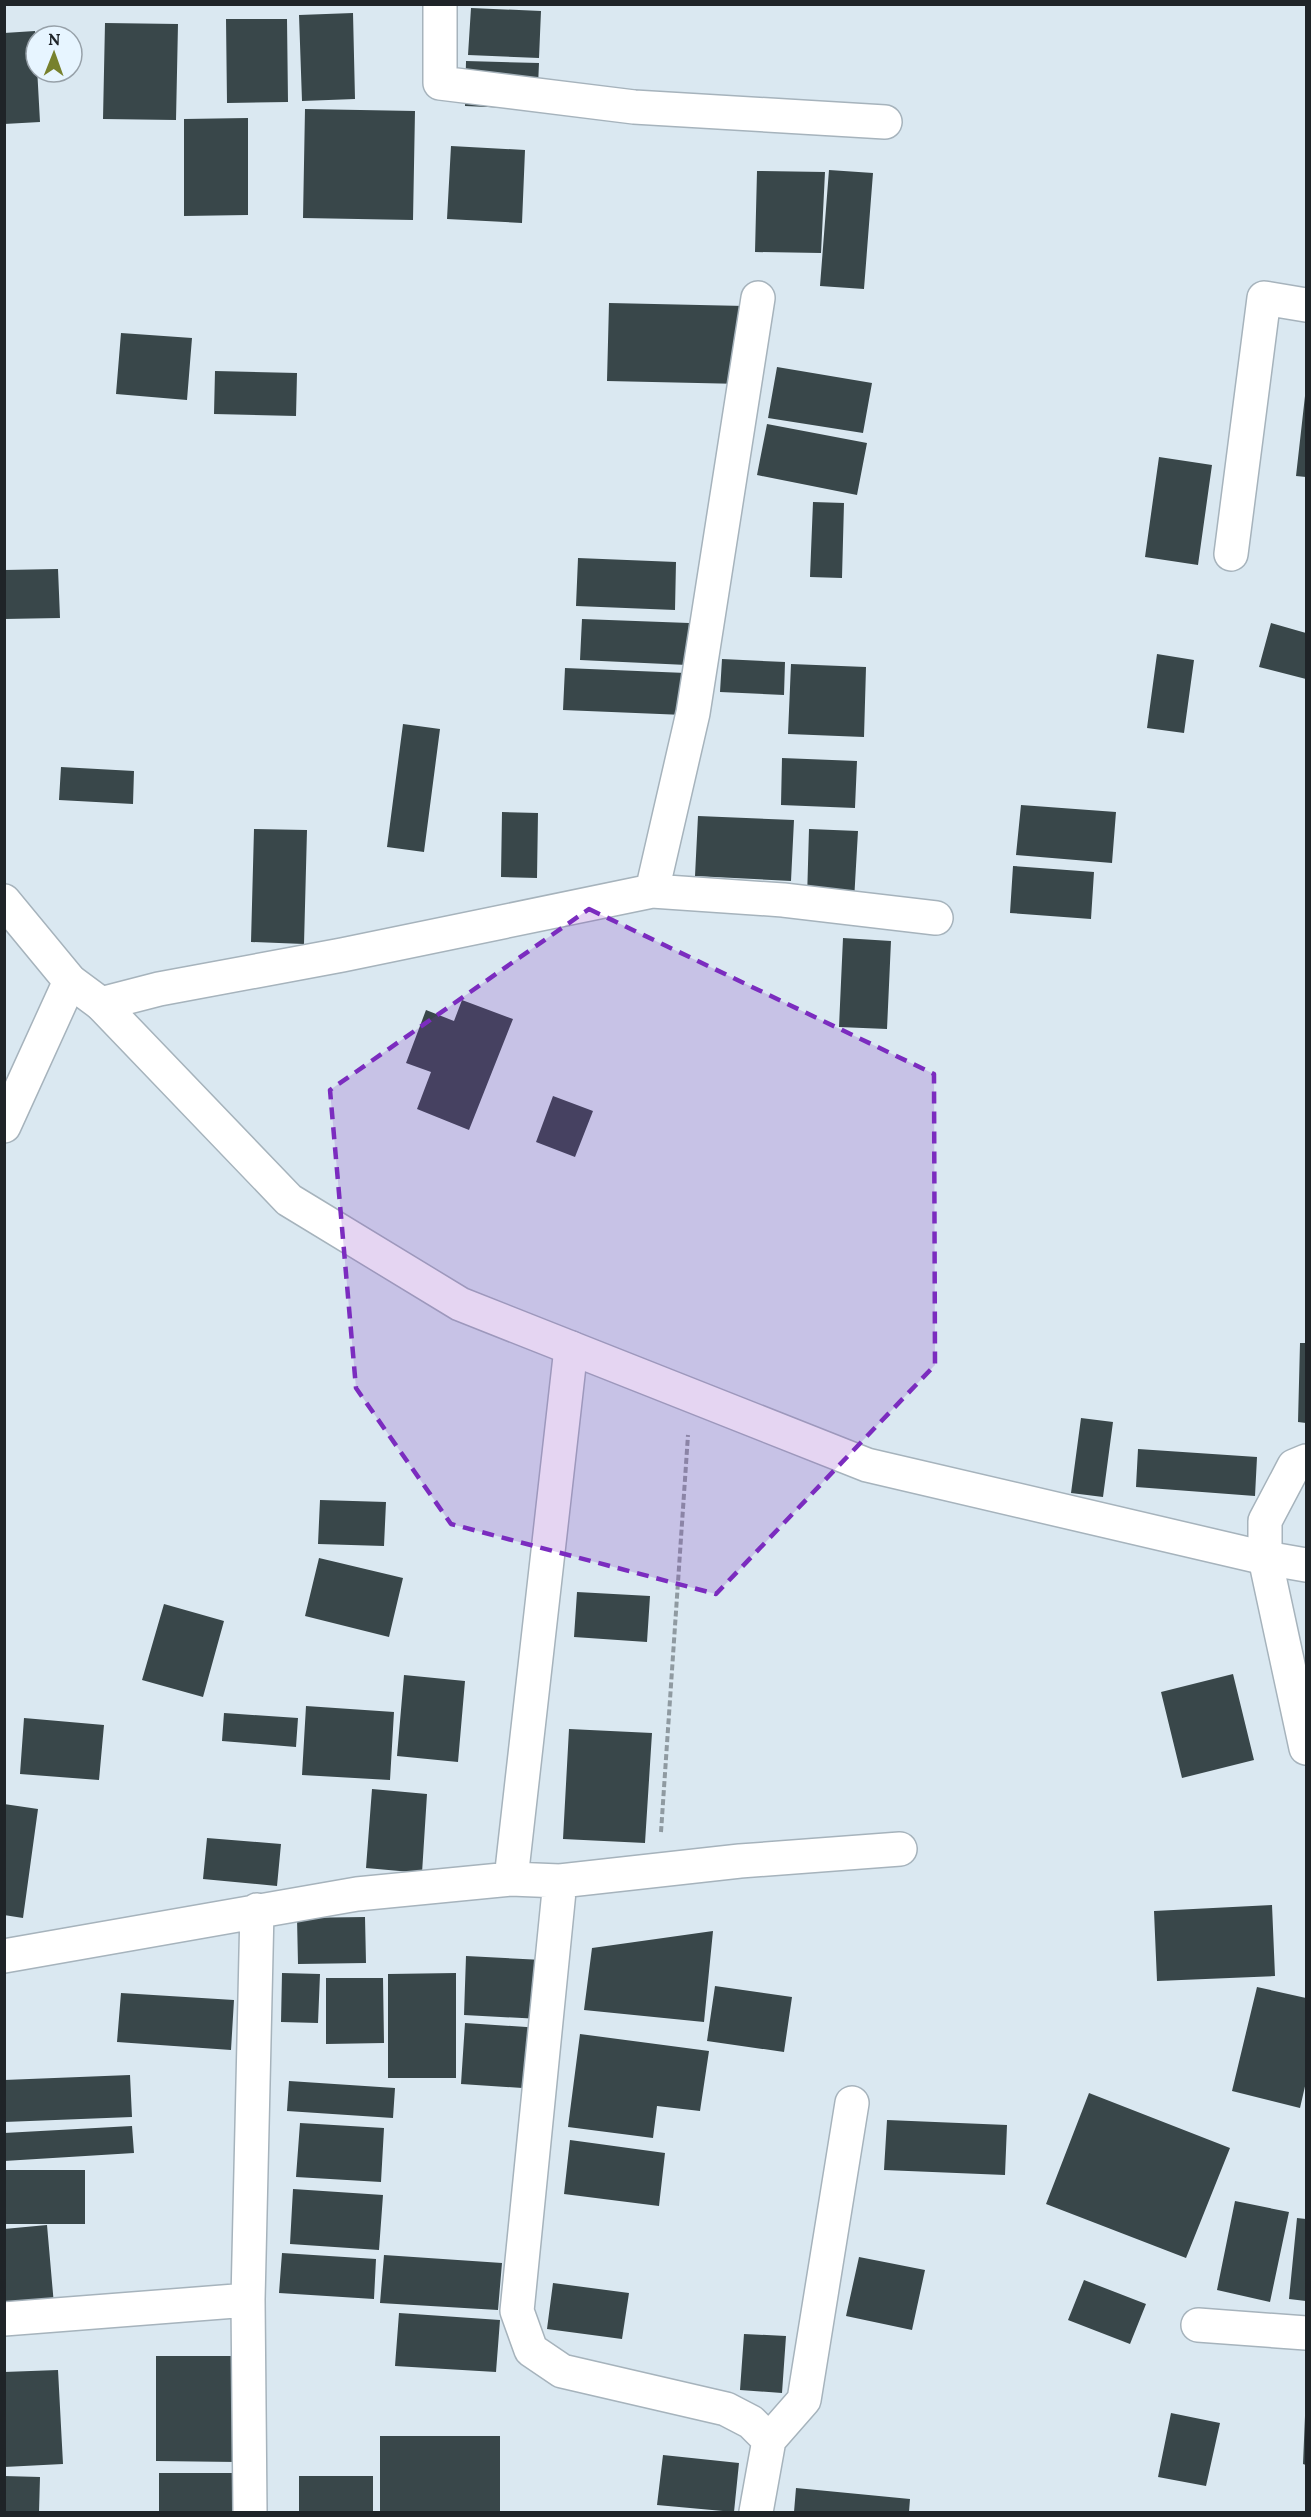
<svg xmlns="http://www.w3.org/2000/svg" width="1311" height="2517" viewBox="0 0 1311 2517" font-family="Lora,serif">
	<rect width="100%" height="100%" fill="#dae8f1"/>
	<path fill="#39474a" d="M471 8 541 11 539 58 468 55Z
		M353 13 355 99 302 101 299 15Z
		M226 19H287L288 102 227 103Z
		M105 23 178 24 176 120 103 119Z
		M35 31 40 122 4 124V33Z
		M466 61 539 63 537 109 465 106Z
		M305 109 415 111 413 220 303 218Z
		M248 118V215L184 216V119Z
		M451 146 525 150 522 223 447 219Z
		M829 170 873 173 864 289 820 286Z
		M757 171 825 172 821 253 755 252Z
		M609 303 745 306 743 384 607 381Z
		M121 333 192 338 187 400 116 394Z
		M777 367 872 383 863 433 768 418Z
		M215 371 297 373 296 416 214 414Z
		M1305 396H1306V477L1296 476Z
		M767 424 867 443 857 495 757 475Z
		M1159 457 1212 465 1198 565 1145 557Z
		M813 502 844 503 842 578 810 577Z
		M578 558 676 562 675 610 576 606Z
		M58 569 60 618 4 619V570Z
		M582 619 689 623 687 665 580 660Z
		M1271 623 1306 633V679L1259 667Z
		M1157 654 1194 660 1184 733 1147 728Z
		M722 659 785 662 784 695 720 692Z
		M791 664 866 667 864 737 788 734Z
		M565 668 686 673 684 715 563 710Z
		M403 724 440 729 424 852 387 847Z
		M782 758 857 761 855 808 781 805Z
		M61 767 134 771 133 804 59 800Z
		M1021 805 1116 812 1112 863 1016 855Z
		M502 812 538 813 537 878 501 877Z
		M698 816 794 820 791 881 695 876Z
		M254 829 307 830 304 944 251 942Z
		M809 829 858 831 854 901 807 899Z
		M1013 866 1094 872 1091 919 1010 913Z
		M843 938 891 941 887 1029 839 1027Z
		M462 1000 513 1019 469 1130 417 1109 431 1072 406 1063 426 1010 454 1021Z
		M553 1096 593 1111 575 1157 536 1142Z
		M1300 1343H1306V1423L1298 1422Z
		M1081 1418 1113 1422 1103 1497 1071 1493Z
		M1138 1449 1257 1457 1255 1496 1136 1487Z
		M320 1500 386 1502 384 1546 318 1544Z
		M319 1558 403 1578 389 1637 305 1616Z
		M577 1592 650 1596 647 1642 574 1637Z
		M164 1604 224 1621 203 1697 142 1680Z
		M1233 1674 1254 1760 1182 1778 1161 1692Z
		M404 1675 465 1681 458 1762 397 1756Z
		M306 1706 394 1712 390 1780 302 1775Z
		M224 1713 298 1718 296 1747 222 1741Z
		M24 1718 104 1725 99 1780 20 1774Z
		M569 1729 652 1733 645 1843 563 1839Z
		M372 1789 427 1794 422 1873 366 1868Z
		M4 1804 38 1809 23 1918 4 1915Z
		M207 1838 281 1844 277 1886 203 1879Z
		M1272 1905 1275 1976 1157 1981 1154 1911Z
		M365 1917 366 1963 298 1964 297 1918Z
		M713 1931 704 2022 584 2010 592 1948Z
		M466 1956 543 1960 541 2019 464 2015Z
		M282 1973 320 1974 318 2023 281 2022Z
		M456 1973V2078H388V1974Z
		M326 1978H383L384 2043 326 2044Z
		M715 1986 792 1997 784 2052 707 2041Z
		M1257 1987 1306 1998V2082L1300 2108 1232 2091Z
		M121 1993 234 2000 231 2050 117 2042Z
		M465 2023 541 2028 537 2089 461 2084Z
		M580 2034 709 2051 700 2111 657 2106 653 2138 568 2127Z
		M130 2075 132 2117 4 2122V2080Z
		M289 2081 395 2088 393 2118 287 2111Z
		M1089 2093 1230 2148 1186 2258 1046 2204Z
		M887 2120 1007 2125 1005 2175 884 2170Z
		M300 2123 384 2128 381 2182 296 2177Z
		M132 2126 134 2153 4 2161V2133Z
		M570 2140 665 2153 659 2206 564 2194Z
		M4 2170H85V2224H4Z
		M293 2189 383 2195 379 2250 290 2244Z
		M1235 2201 1289 2212 1270 2302 1217 2290Z
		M1297 2218 1306 2219V2301L1289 2299Z
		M47 2225 54 2305 4 2309V2229Z
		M282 2253 376 2259 374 2299 279 2293Z
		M384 2255 502 2263 498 2310 380 2303Z
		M859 2257 925 2270 912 2330 846 2316Z
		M1084 2280 1146 2304 1130 2344 1068 2320Z
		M553 2283 629 2293 622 2339 547 2329Z
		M399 2313 500 2320 496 2372 395 2366Z
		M744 2334 786 2336 782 2393 740 2390Z
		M156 2356H238L237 2462 156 2461Z
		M58 2370 63 2464 4 2467V2372Z
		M1171 2413 1220 2423 1206 2486 1158 2477Z
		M1305 2416 1306 2417V2465L1303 2464Z
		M380 2436H500V2512H380Z
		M663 2455 739 2463 734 2512 657 2505Z
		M159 2473H247V2512H159Z
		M4 2476 40 2477 39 2512H4Z
		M299 2476H373V2512H299Z
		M796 2488 910 2499 909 2512H794Z"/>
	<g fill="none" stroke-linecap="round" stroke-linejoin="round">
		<defs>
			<path id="minor" d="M440 4V83L634 107 885 122
				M1231 554 1264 298 1306 305
				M652 891 693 713 758 298
				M101 1004 159 989 342 955 652 891 783 900 936 918
				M4 1126 70 981
				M1306 1461 1294 1466 1265 1521V1558L1306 1748
				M511 1879 571 1348
				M560 1881 517 2311 531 2350 562 2371 726 2409 751 2422 769 2440 756 2512
				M4 1956 357 1894 511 1879 560 1881 740 1861 900 1849
				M4 2319 248 2300
				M1198 2325 1306 2333
				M769 2440 804 2400 852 2103
				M250 2512 248 2300 257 1910"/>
			<path id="secondary" d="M4 901 70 981 101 1004 289 1200 460 1304 867 1465 1265 1558 1306 1565"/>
		</defs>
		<use href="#minor" stroke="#a6b3bc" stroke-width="36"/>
		<use href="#secondary" stroke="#a6b3bc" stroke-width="36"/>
		<path stroke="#8f9aa1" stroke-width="4" stroke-dasharray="6 3" stroke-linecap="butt" d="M661 1832 688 1435"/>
		<use href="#minor" stroke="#fff" stroke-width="33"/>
		<use href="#secondary" stroke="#fff" stroke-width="33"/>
	</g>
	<path fill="#7b2cbf" fill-opacity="0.2" stroke="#7b2cbf" stroke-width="4.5" stroke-dasharray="12 8" stroke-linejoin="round" d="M589 909 934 1074 935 1365 716 1594 451 1524 356 1388 330 1090Z"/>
	<rect width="1311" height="2517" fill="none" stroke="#1f2428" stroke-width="12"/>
	<g transform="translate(54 54) rotate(1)"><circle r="28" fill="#e7f5ff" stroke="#97a1a9" stroke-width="1.5"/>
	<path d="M0-4.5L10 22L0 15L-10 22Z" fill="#77812d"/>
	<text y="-9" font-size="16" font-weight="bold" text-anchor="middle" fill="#1f2428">N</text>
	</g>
</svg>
